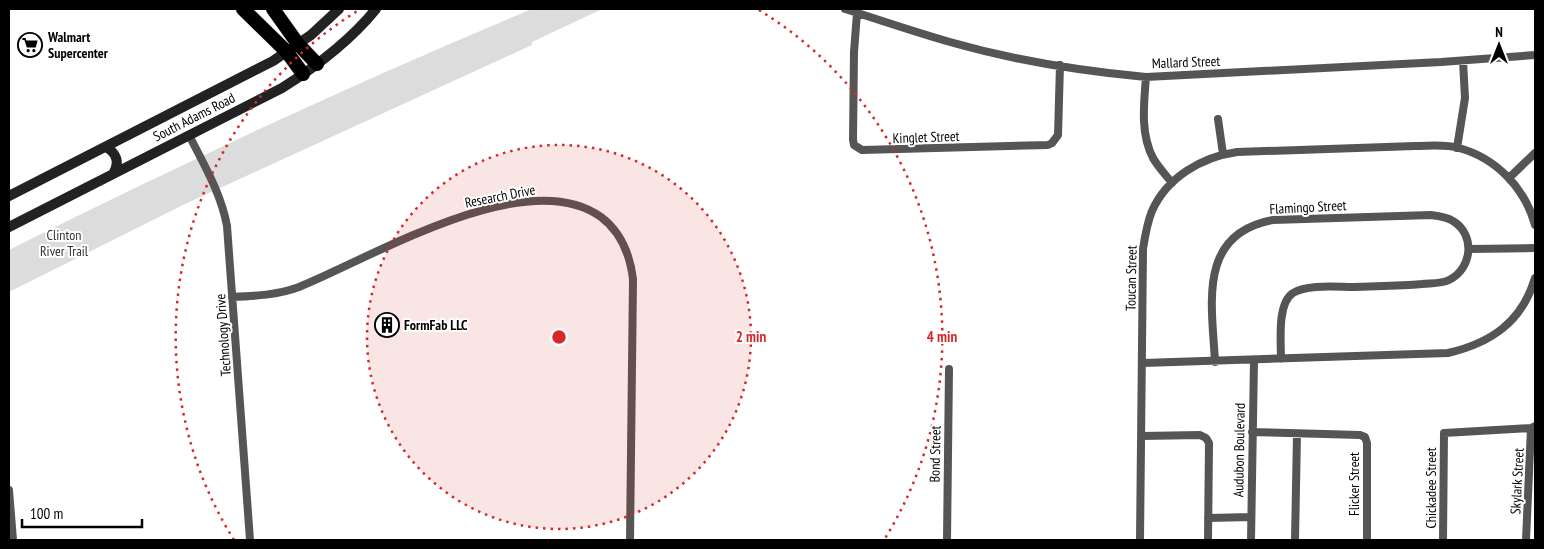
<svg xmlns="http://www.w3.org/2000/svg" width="1544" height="549" viewBox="0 0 1544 549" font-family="'PT Sans Narrow',sans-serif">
	<rect width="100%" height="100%" fill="#fff"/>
	<path fill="#dcdcdc" d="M532 9H602L532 42V45L185 204 9 292V250C180 164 355 83 532 9Z"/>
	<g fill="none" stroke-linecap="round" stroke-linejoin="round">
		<defs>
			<path id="motorway" d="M243 9 287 52 303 74
				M273 9 298 44 317 64"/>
		</defs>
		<use href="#motorway" stroke="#dbdbdb" stroke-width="15"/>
		<path stroke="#555" stroke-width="8" d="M845 9C880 20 915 32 950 42 1013 60 1080 71 1146 77L1441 62 1535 55
			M857 13 854 52 853 140 854 145 862 150 1048 145 1052 143 1058 135 1060 65
			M1146 77C1144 103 1140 133 1153 158 1158 167 1166 175 1172 183
			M1218 119 1223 154
			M189 135C204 165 221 193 227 226L250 540
			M1457 148 1465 98 1463 61
			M1510 177 1535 153
			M1469 249 1535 248
			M232 297C255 296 278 295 299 287 373 257 527 163 601 217 621 232 630 255 633 279L630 540
			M1215 362C1212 304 1197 234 1273 220L1431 215C1439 216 1447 217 1453 221 1476 235 1472 269 1449 280 1441 284 1431 283 1422 284 1399 286 1376 286 1353 287 1337 287 1307 284 1293 293 1277 303 1281 342 1281 359
			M1143 363 1448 353C1491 343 1522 322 1535 278
			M1252 432 1360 435 1365 437 1367 443V540
			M1142 436 1200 435 1206 438 1209 443 1208 540
			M9 490 13 540
			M1208 518 1251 517
			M947 540 949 369
			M1140 540 1143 249C1145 236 1147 223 1152 211 1167 177 1202 157 1237 152L1415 146C1430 146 1445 144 1459 148 1496 158 1525 188 1535 225
			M1251 540 1254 360
			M1295 540 1297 434
			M1443 540 1444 433 1531 428 1535 426
			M1526 540 1531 428"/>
		<path stroke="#222" stroke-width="10" d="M105 147C117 152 120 163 113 174
			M9 196 273 61 311 35 339 9
			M9 227 282 88C317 66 350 41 376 9"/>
		<use href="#motorway" stroke="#000" stroke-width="14"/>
	</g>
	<circle cx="559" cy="337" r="192" fill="#d62828" fill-opacity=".12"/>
	<g fill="none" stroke="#d62828" stroke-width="2.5" stroke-dasharray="2.5 5">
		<circle cx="559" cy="337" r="192"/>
		<path d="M234 540A383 383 0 0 1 359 10M759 10A383 383 0 0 1 884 540"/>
	</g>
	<defs>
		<symbol id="supermarket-ring" viewBox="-11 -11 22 22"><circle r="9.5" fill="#fff" stroke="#000" stroke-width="1.5"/><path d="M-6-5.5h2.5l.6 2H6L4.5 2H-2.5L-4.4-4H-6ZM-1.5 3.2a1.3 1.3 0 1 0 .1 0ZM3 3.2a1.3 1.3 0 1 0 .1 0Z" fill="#000"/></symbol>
		<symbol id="building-ring" viewBox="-11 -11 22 22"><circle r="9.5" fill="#fff" stroke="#000" stroke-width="1.5"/><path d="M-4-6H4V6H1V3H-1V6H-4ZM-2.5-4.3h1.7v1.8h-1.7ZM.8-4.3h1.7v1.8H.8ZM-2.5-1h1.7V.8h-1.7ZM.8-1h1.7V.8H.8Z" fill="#000"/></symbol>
	</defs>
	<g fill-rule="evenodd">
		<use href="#supermarket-ring" x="16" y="31" width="28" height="28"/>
		<use href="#building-ring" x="373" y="311" width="28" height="28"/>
	</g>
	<g text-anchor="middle" stroke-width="4" stroke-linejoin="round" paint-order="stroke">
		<g font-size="14" font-weight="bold" fill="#000" stroke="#fff" text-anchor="start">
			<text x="48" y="42">Walmart<tspan x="48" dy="16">Supercenter</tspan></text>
			<text x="404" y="330">FormFab LLC</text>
		</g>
		<g font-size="14" fill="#000" stroke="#fff">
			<text transform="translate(1186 62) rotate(-2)" y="5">Mallard Street</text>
			<text transform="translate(194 117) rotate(-27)" y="5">South Adams Road</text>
			<text transform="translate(926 137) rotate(-2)" y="5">Kinglet Street</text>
			<text transform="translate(500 196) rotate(-11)" y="5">Research Drive</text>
			<text transform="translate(1308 207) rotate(-3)" y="5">Flamingo Street</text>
			<text transform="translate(1131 278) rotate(-89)" y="5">Toucan Street</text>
			<text transform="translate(223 335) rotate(-94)" y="5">Technology Drive</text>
			<text transform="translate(1239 450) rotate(-89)" y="5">Audubon Boulevard</text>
			<text transform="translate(935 454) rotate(-89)" y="5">Bond Street</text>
			<text transform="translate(1517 481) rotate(-87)" y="5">Skylark Street</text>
			<text transform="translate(1354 484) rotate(-90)" y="5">Flicker Street</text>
			<text transform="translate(1431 488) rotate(-90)" y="5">Chickadee Street</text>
		</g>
		<g font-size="14" fill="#333" stroke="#fff">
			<text x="64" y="240">Clinton<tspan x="64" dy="16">River Trail</tspan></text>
		</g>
	</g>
	<circle cx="559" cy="337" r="8" fill="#d62828" stroke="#fff" stroke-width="2.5"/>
	<g font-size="15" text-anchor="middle" font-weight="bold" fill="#d62828" stroke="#fff" stroke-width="4" stroke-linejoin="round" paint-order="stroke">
		<text x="751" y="342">2 min</text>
		<text x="942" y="342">4 min</text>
	</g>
	<rect width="1544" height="549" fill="none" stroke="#000000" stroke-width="20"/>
	<g transform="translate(1499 45)" stroke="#ffffff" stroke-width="4" paint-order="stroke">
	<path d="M0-4L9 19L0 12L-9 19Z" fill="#000000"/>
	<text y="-8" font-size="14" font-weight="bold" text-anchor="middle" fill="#000000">N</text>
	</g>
	<path d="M22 519v8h120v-8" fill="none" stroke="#000000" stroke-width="2.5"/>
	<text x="30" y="519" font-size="15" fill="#000000" stroke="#ffffff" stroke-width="4" paint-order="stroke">100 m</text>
</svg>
